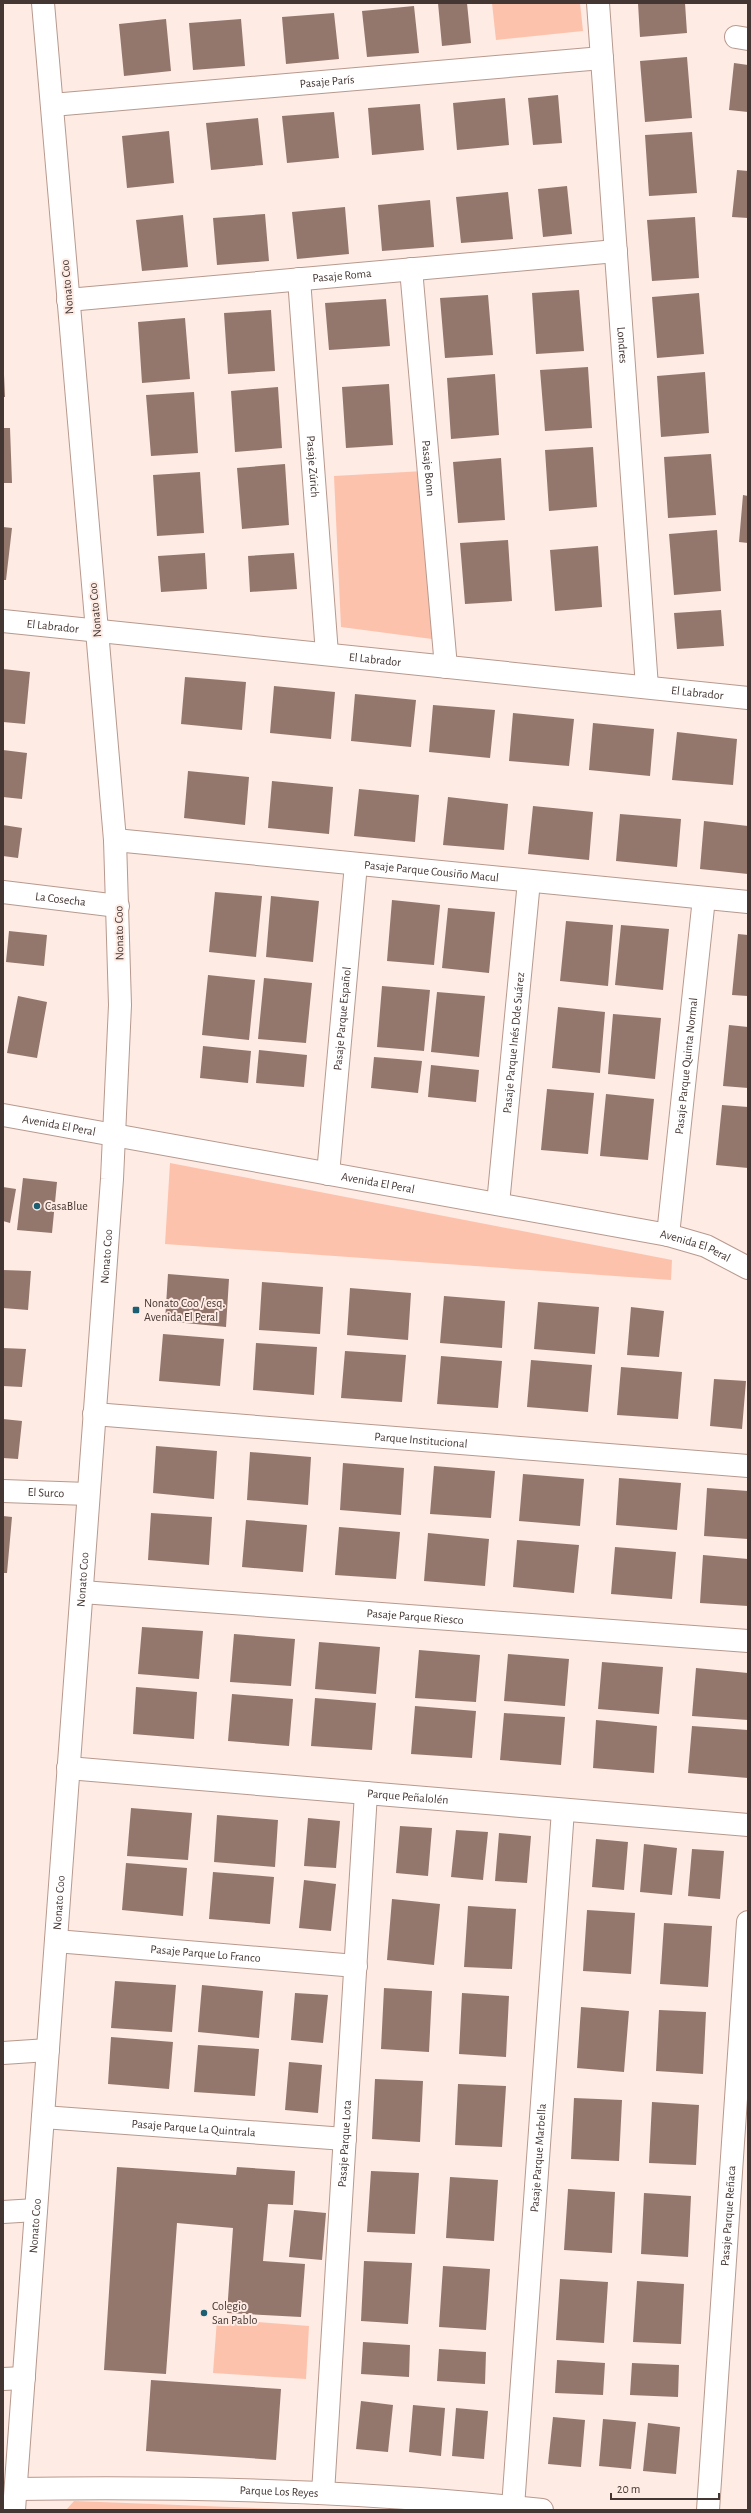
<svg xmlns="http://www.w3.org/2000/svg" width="751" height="2513" viewBox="0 0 751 2513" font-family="'Alegreya Sans',sans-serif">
	<rect width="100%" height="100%" fill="#feebe4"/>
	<path fill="#fdc2ac" d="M492 3H580L583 31 496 40Z
		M424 471 432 639 341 627 334 476Z
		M170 1163 672 1260 671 1280 165 1244Z
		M217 2319 309 2326 306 2379 213 2373Z
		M74 2501 306 2510H66Z"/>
	<path fill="#93776d" d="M438 3H467L471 43 442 46Z
		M638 3H685L687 33 640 37Z
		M414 6 419 53 367 57 362 11Z
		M334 13 339 59 286 64 282 17Z
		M166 19 171 71 124 76 119 24Z
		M241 19 245 66 193 70 189 23Z
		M687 57 692 118 645 122 640 61Z
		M734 63 748 65V112L729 110Z
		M558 95 562 143 533 145 528 98Z
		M505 98 509 145 457 150 453 103Z
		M420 104 424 150 372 155 368 108Z
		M334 112 339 158 287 163 282 116Z
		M258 118 263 165 211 170 206 123Z
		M169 131 174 183 127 188 122 136Z
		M692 132 697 193 649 196 645 135Z
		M737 170 748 171V218L732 217Z
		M567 186 572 234 543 237 538 189Z
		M508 192 513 239 461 243 456 197Z
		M430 200 434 247 382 251 378 205Z
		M345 207 349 254 297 259 292 212Z
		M265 214 269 261 217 265 213 218Z
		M183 215 188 267 142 271 136 220Z
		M695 217 699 278 652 281 647 220Z
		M579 290 584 351 536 354 532 293Z
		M699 293 704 354 657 358 652 297Z
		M488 295 493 355 445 358 440 298Z
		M386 299 390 346 329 350 325 303Z
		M271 310 275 371 228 374 224 313Z
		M185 318 190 379 142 383 138 322Z
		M588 367 592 428 545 431 540 370Z
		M705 372 709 433 661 437 657 376Z
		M495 374 499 435 451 439 447 378Z
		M3 375H4L5 397H3Z
		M389 384 393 445 346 448 342 387Z
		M278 387 282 448 235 452 231 391Z
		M194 392 198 453 151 456 146 395Z
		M3 428H10L12 483H3Z
		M593 447 597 507 549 511 545 450Z
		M711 454 716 515 668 518 664 457Z
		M501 458 505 520 458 523 453 462Z
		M285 464 289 525 242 529 237 468Z
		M200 472 204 533 157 536 153 475Z
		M743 495 748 496V543L739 542Z
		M3 527 12 528 6 580H3Z
		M717 530 721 591 674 595 669 534Z
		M508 540 512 601 465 604 460 543Z
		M598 546 602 607 555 611 550 550Z
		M205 553 207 589 161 592 158 556Z
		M294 553 297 589 250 592 248 556Z
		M721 610 724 646 677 649 674 613Z
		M3 669 30 672 25 724 3 722Z
		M185 677 246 682 242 730 181 724Z
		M274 686 335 692 331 739 270 733Z
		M355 694 416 700 411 747 351 741Z
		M433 705 495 710 490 758 429 752Z
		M513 713 574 719 569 766 509 761Z
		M593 723 654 729 650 776 589 770Z
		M677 732 737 739 733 785 672 780Z
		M3 750 27 753 22 799 3 797Z
		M188 771 249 777 245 825 184 818Z
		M272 781 333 787 329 834 268 828Z
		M359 789 419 795 415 842 354 836Z
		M448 797 508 804 504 850 443 845Z
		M533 806 593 812 589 860 528 854Z
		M620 814 681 819 677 867 616 861Z
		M704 821 748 826V874L700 869Z
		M3 825 22 828 18 858 3 856Z
		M215 892 262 896 256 957 209 952Z
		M271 896 319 901 313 962 266 957Z
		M392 900 440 905 434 965 387 961Z
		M448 908 495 912 489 973 442 968Z
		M566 921 613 925 608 986 560 981Z
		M621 925 669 929 663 990 615 985Z
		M9 931 47 935 44 966 6 962Z
		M738 934 748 935V996L732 995Z
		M208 975 255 980 249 1040 202 1035Z
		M264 978 312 983 306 1043 258 1039Z
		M382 986 430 990 424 1051 377 1047Z
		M437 992 485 996 479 1057 431 1052Z
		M18 996 47 1002 37 1058 7 1053Z
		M558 1007 605 1012 600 1073 552 1068Z
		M613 1014 661 1018 655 1079 608 1074Z
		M729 1025 748 1027V1088L723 1086Z
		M203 1046 251 1051 248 1083 200 1078Z
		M259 1050 307 1055 304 1087 256 1083Z
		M374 1057 422 1061 418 1093 371 1088Z
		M431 1065 479 1070 476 1102 428 1097Z
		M547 1089 594 1093 588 1154 541 1150Z
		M606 1094 654 1099 648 1160 600 1156Z
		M722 1105 748 1107V1168L716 1165Z
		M23 1178 57 1182 52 1233 17 1230Z
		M3 1187 16 1189 10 1223 3 1221Z
		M3 1270 31 1271 28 1310 3 1308Z
		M168 1274 229 1279 226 1327 165 1321Z
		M262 1282 323 1287 320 1334 259 1330Z
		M350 1288 411 1293 408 1340 347 1335Z
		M444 1296 505 1301 502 1348 440 1343Z
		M538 1302 599 1307 595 1354 534 1349Z
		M631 1307 664 1311 659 1357 627 1355Z
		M163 1334 224 1339 220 1386 159 1381Z
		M256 1343 317 1347 314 1395 253 1390Z
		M3 1348 26 1349 22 1387 3 1386Z
		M345 1351 406 1355 402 1402 341 1398Z
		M441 1356 502 1361 498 1408 437 1404Z
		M531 1360 592 1365 588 1412 527 1407Z
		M621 1367 682 1372 678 1419 617 1415Z
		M714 1379 746 1381 742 1429 710 1426Z
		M3 1419 22 1421 18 1459 3 1458Z
		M156 1446 217 1451 214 1499 153 1493Z
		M250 1452 311 1457 308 1505 247 1500Z
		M343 1463 404 1468 401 1515 340 1510Z
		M434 1466 495 1471 491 1518 430 1514Z
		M523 1474 584 1479 580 1526 519 1521Z
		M619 1478 681 1483 677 1530 616 1525Z
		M707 1488 748 1491V1539L704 1536Z
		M151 1513 212 1517 209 1565 148 1560Z
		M3 1516 12 1517 7 1573H3Z
		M246 1520 307 1525 303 1572 242 1567Z
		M339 1527 400 1532 396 1579 335 1575Z
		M428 1533 489 1539 485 1586 424 1581Z
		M517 1540 579 1545 574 1593 513 1587Z
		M615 1547 676 1552 672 1599 611 1594Z
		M703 1555 748 1559V1606L700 1603Z
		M142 1627 203 1631 199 1679 138 1674Z
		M234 1634 295 1639 291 1686 230 1682Z
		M319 1642 380 1647 376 1694 315 1689Z
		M419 1650 480 1655 476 1702 415 1698Z
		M508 1654 569 1659 565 1706 504 1701Z
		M602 1662 663 1667 659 1714 598 1709Z
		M696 1668 748 1673V1720L692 1716Z
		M136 1687 197 1692 194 1739 133 1734Z
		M232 1694 293 1699 289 1746 228 1741Z
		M315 1698 376 1703 372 1750 311 1746Z
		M415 1706 476 1711 472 1758 411 1754Z
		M504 1713 565 1717 561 1765 500 1760Z
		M596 1720 657 1726 654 1773 593 1768Z
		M692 1726 748 1730V1778L688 1773Z
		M131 1808 192 1813 188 1860 127 1856Z
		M217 1815 278 1820 275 1867 214 1862Z
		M308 1818 340 1821 336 1868 304 1866Z
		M400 1826 432 1828 428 1876 396 1873Z
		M456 1830 488 1832 483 1880 451 1877Z
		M499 1833 531 1836 527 1883 495 1881Z
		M596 1839 628 1842 624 1890 592 1887Z
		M644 1844 677 1848 672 1895 640 1892Z
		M692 1849 724 1851 720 1899 688 1896Z
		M126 1863 187 1868 183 1916 122 1910Z
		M213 1872 274 1877 270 1924 209 1919Z
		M304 1880 336 1884 331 1931 299 1928Z
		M392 1899 440 1904 434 1965 387 1960Z
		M468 1906 516 1909 512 1969 464 1967Z
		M587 1910 635 1913 631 1974 583 1971Z
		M664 1923 712 1926 708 1987 660 1984Z
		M115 1981 176 1985 172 2032 111 2028Z
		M202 1985 263 1991 259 2038 198 2032Z
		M384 1988 432 1991 429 2052 381 2049Z
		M295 1993 328 1995 323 2043 291 2040Z
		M462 1993 509 1996 506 2057 459 2054Z
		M581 2007 629 2011 624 2072 577 2068Z
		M659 2010 706 2012 703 2074 656 2071Z
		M111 2037 173 2042 169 2089 108 2084Z
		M198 2045 259 2049 255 2096 194 2092Z
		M289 2062 322 2065 318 2113 285 2110Z
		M375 2079 423 2081 420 2142 372 2139Z
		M458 2084 506 2086 502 2147 455 2145Z
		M574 2098 622 2100 619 2161 571 2159Z
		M652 2102 699 2105 696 2165 649 2163Z
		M117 2167 236 2175 237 2167 295 2171 293 2205 268 2204 263 2261 305 2264 301 2317 227 2313 233 2228 177 2223 166 2374 104 2370Z
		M371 2171 419 2173 415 2234 367 2232Z
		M450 2177 498 2180 494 2241 446 2238Z
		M568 2189 615 2192 612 2253 564 2250Z
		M644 2193 691 2196 688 2257 641 2254Z
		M294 2210 326 2213 322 2260 289 2257Z
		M364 2261 412 2263 408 2324 361 2321Z
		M443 2266 490 2269 486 2330 439 2327Z
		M560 2279 608 2282 604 2343 556 2340Z
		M637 2281 684 2284 681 2344 633 2342Z
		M363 2342 410 2345 409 2377 361 2374Z
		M439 2349 486 2352 485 2384 437 2381Z
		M557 2360 605 2363 603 2395 555 2393Z
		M632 2363 679 2365 678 2397 630 2395Z
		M151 2380 281 2389 276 2460 146 2451Z
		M361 2401 393 2405 388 2452 356 2449Z
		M413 2405 445 2408 441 2456 409 2452Z
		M456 2408 488 2411 484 2459 452 2456Z
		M553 2417 585 2420 581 2467 548 2464Z
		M603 2419 636 2422 631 2469 599 2466Z
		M648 2423 680 2427 676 2474 643 2471Z"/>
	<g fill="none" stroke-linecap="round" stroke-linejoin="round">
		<defs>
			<g id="minor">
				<path id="s1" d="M598 3 647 687"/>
				<path d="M736 37 748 39"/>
				<path id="s2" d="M52 105 602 58"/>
				<path id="s3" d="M411 269 446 667"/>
				<path id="s4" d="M299 279 327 654"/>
				<path id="s5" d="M68 300 616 251"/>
				<path id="s6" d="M3 621 748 698"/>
				<path id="s7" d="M115 840 748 902"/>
				<path id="s8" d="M3 892 118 906"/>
				<path id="s9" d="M328 1174 356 864"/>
				<path id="s10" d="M498 1204 529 881"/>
				<path id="s11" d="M668 1235 704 898"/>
				<path id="s12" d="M94 1414 748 1466"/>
				<path id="s13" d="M3 1491 88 1494"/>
				<path id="s14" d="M82 1592 748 1641"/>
				<path id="s15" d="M68 1768 748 1825"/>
				<path id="s16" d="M56 1941 356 1966"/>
				<path d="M3 2053 48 2050"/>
				<path id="s17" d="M43 2117 345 2139"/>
				<path d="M3 2212 36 2210"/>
				<path d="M3 2379 24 2378"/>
				<path id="s18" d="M16 2489C192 2486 367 2491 542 2510"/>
				<path id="s19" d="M323 2493 366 1793"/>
				<path id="s20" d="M513 2507 563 1810"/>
				<path id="s21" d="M708 2510 748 1922"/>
			</g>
			<g id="tertiary">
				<path id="s22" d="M3 1115 668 1235 706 1246 748 1268"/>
			</g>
			<g id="secondary">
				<path id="s23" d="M14 2510 112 1179 120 1005 115 840 43 3"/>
			</g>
		</defs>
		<use href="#minor" stroke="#b7998e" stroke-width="24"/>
		<use href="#tertiary" stroke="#b7998e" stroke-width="24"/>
		<use href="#secondary" stroke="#b7998e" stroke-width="24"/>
		<use href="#minor" stroke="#fff" stroke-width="22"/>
		<use href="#tertiary" stroke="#fff" stroke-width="22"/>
		<use href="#secondary" stroke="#fff" stroke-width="22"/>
	</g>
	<g fill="#1c5f73" stroke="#feebe4" stroke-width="1.5">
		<circle cx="37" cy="1206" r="4"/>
		<rect x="132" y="1306" width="8" height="8" rx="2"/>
		<circle cx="204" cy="2313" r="4"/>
	</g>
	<g text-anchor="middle" stroke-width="4" stroke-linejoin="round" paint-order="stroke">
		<g font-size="12" fill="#443733" stroke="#feebe4">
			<text dy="4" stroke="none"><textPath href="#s2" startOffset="276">Pasaje París</textPath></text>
			<text dy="4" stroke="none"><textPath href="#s5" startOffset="275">Pasaje Roma</textPath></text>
			<text transform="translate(67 287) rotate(-95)" y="4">Nonato Coo</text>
			<text dy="4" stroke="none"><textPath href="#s1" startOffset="343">Londres</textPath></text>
			<text dy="4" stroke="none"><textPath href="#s4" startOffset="188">Pasaje Zúrich</textPath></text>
			<text dy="4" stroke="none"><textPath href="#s3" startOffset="200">Pasaje Bonn</textPath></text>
			<text transform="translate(95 610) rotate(-95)" y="4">Nonato Coo</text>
			<text dy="4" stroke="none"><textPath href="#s6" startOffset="50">El Labrador</textPath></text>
			<text dy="4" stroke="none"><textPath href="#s6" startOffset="374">El Labrador</textPath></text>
			<text dy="4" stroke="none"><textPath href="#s6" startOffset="698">El Labrador</textPath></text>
			<text dy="4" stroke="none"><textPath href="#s7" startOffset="318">Pasaje Parque Cousiño Macul</textPath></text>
			<text dy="4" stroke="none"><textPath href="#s8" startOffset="58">La Cosecha</textPath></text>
			<text transform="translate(119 933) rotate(-91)" y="4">Nonato Coo</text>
			<text dy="4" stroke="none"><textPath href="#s9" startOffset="156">Pasaje Parque Español</textPath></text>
			<text dy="4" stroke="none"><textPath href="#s10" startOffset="162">Pasaje Parque Inés Dde Suárez</textPath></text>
			<text dy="4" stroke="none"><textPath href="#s11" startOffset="170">Pasaje Parque Quinta Normal</textPath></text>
			<text dy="4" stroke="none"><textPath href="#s22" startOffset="57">Avenida El Peral</textPath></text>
			<text dy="4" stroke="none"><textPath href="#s22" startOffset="381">Avenida El Peral</textPath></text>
			<text dy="4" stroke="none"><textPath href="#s22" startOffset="705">Avenida El Peral</textPath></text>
			<text dy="4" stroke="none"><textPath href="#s23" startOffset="1257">Nonato Coo</textPath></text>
			<text dy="4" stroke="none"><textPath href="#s12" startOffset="328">Parque Institucional</textPath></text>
			<text dy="4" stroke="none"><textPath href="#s13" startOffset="43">El Surco</textPath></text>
			<text dy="4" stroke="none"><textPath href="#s23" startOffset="933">Nonato Coo</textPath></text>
			<text dy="4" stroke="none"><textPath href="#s14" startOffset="334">Pasaje Parque Riesco</textPath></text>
			<text dy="4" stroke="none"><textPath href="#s15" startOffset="341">Parque Peñalolén</textPath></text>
			<text dy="4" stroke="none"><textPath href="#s23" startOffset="609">Nonato Coo</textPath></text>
			<text dy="4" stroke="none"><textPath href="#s16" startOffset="150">Pasaje Parque Lo Franco</textPath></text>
			<text dy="4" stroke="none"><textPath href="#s17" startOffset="151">Pasaje Parque La Quintrala</textPath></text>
			<text dy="4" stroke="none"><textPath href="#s19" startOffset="350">Pasaje Parque Lota</textPath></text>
			<text dy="4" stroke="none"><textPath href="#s20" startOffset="350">Pasaje Parque Marbella</textPath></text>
			<text dy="4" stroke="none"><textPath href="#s21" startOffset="295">Pasaje Parque Reñaca</textPath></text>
			<text dy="4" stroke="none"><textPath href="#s23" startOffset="285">Nonato Coo</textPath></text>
			<text dy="4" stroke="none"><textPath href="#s18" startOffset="263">Parque Los Reyes</textPath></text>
		</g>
		<g font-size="12" fill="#443733" stroke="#feebe4" text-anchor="start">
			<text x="45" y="1210">CasaBlue</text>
			<text x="144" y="1307">Nonato Coo / esq.<tspan x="144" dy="14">Avenida El Peral</tspan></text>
			<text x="212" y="2310">Colegio<tspan x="212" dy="14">San Pablo</tspan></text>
		</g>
	</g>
	<rect width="751" height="2513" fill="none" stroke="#443733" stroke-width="8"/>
	<path d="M611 2493v6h108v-6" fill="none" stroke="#443733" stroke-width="2"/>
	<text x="617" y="2493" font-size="12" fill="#443733" stroke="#feebe4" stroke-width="3" paint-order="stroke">20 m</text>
</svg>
